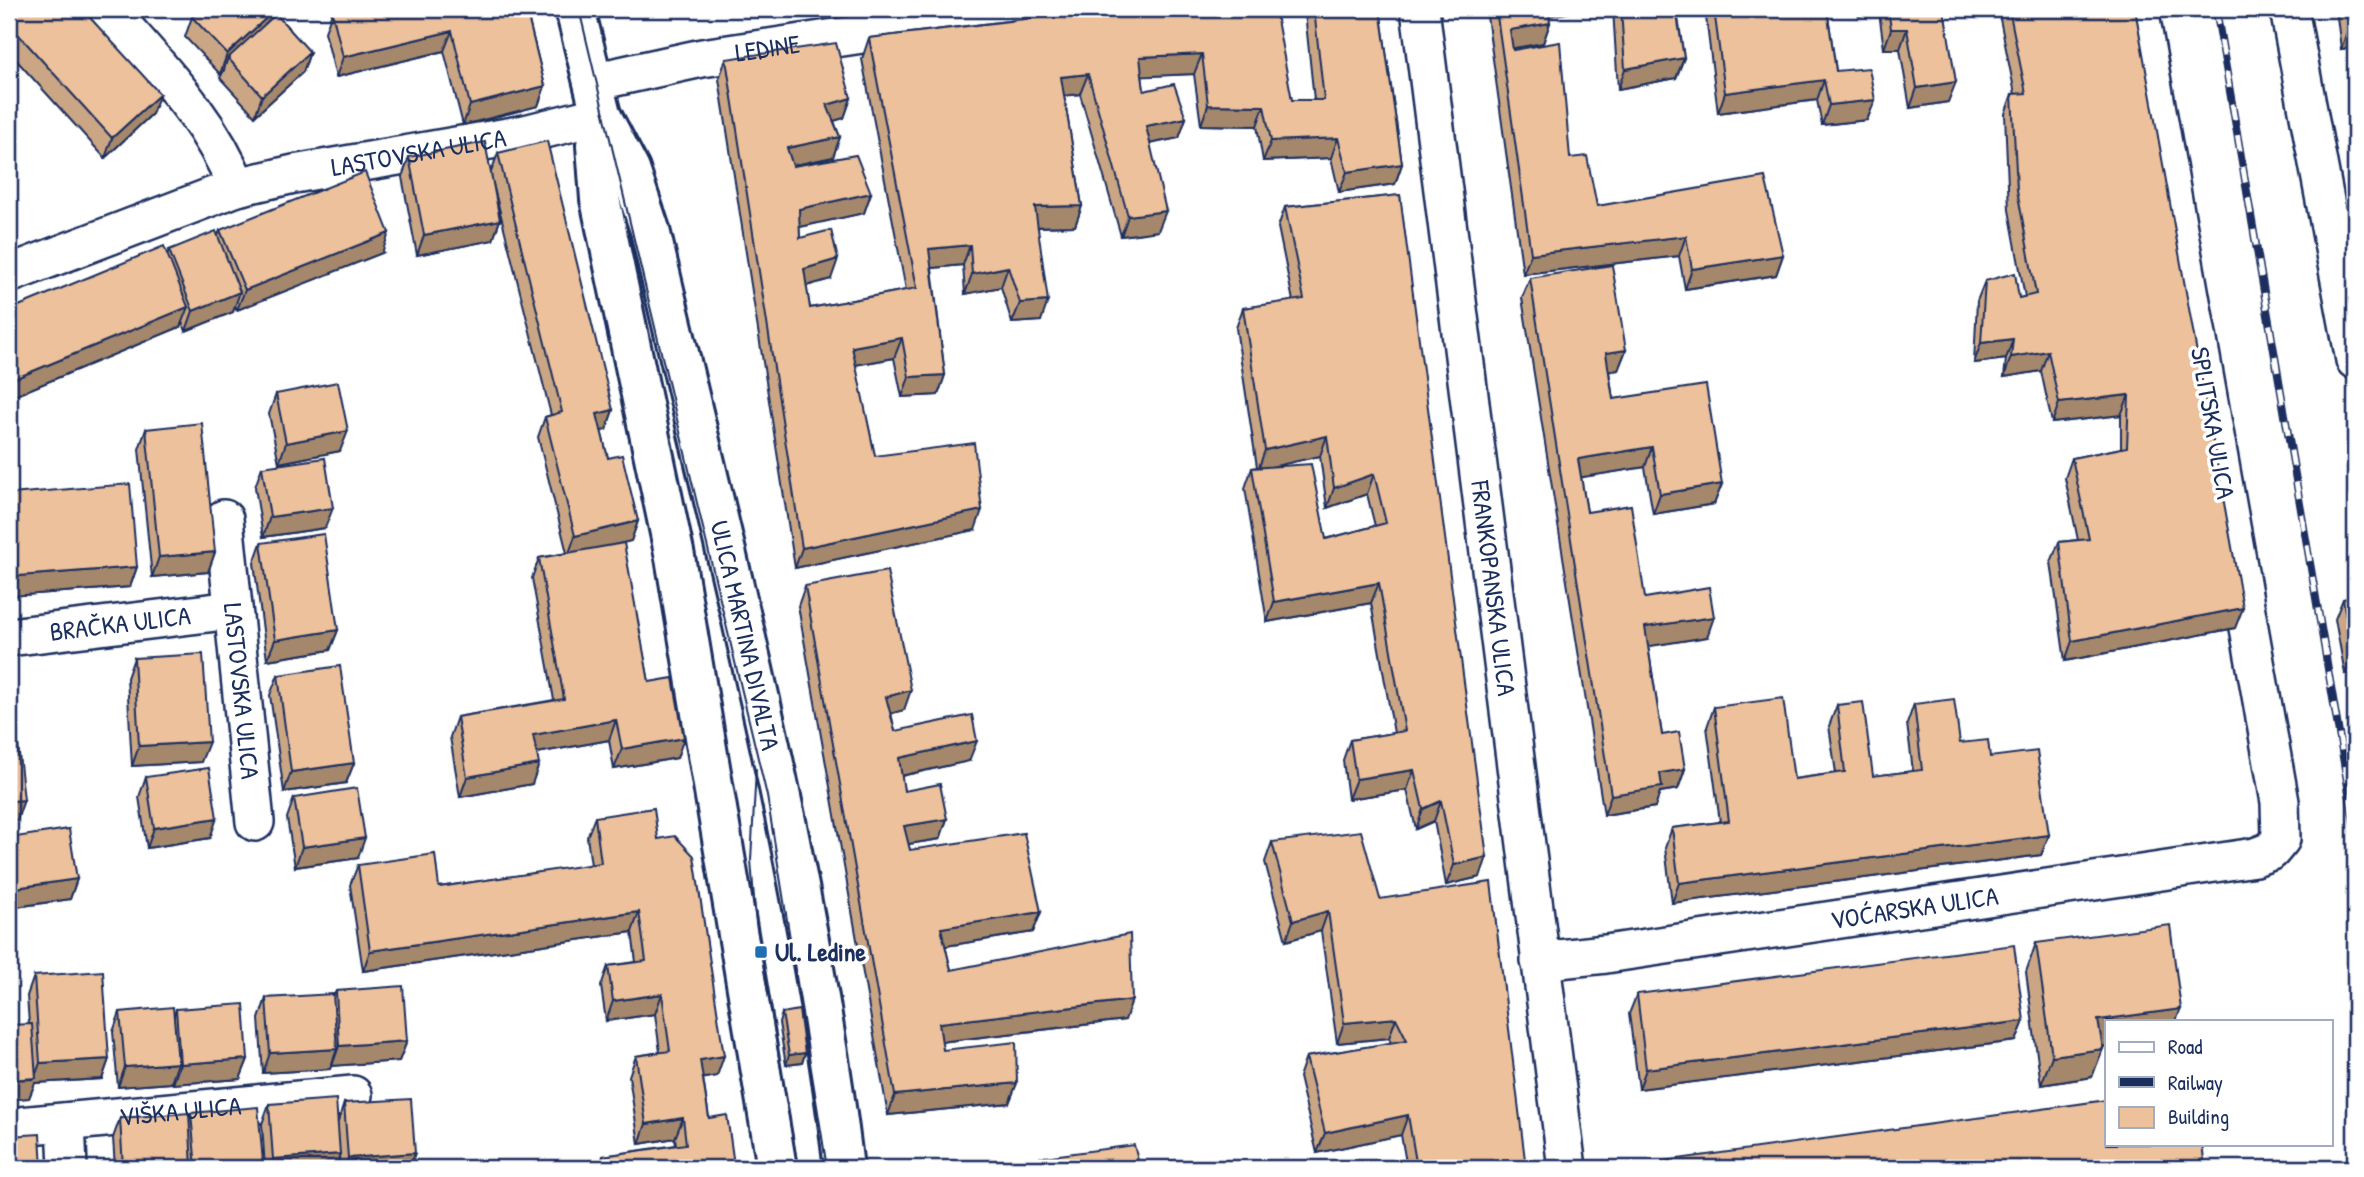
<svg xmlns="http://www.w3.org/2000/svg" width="2364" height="1177" viewBox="0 0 2364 1177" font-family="'Patrick Hand',sans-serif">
	<rect width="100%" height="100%" fill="#fff"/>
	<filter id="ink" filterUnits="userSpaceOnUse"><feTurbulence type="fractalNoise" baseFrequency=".0143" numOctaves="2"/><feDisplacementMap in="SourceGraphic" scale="14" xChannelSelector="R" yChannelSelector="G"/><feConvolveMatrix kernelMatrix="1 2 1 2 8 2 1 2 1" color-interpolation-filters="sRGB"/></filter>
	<g filter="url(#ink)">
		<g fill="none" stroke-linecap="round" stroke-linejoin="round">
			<defs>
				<g id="minor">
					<path d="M108 9C157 66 209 116 237 187"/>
					<path id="s1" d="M1420 9 1567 1168"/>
					<path d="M2289 9 2355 360"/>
					<path id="s2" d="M593 82 702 58 1028 9"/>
					<path id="s3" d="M9 274 237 187 294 174 525 134 601 115"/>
					<path id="s4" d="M224 519 255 822"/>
					<path id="s5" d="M9 637 233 610"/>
					<path id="s6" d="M1540 961 1606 954 2255 857 2271 851 2281 839 2280 802 2139 9"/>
					<path d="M66 1122 68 1168"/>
					<path id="s7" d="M9 1127 353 1095"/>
				</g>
				<g id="tertiary">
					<path id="s8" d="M575 9 601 115 630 170 650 230C722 542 805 850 844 1168"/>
					<path d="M601 115 596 145 600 199 675 557 777 1168"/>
				</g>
			</defs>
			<use href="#minor" stroke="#1b2f5e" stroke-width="42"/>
			<use href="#tertiary" stroke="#1b2f5e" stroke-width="44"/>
			<use href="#minor" stroke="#fff" stroke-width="37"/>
			<use href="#tertiary" stroke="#fff" stroke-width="38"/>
			<path stroke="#1b2f5e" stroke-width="2" d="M579 9 767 796 827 1168
				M756 769 751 860 756 923 798 1168"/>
			<defs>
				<path id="rail" d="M2216 9 2355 828"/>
			</defs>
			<use href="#rail" stroke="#1b2f5e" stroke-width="8"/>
			<use href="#rail" stroke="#fff" stroke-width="5" stroke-dasharray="16" stroke-linecap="butt"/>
		</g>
		<path fill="#cba685" stroke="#1b2f5e" stroke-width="2" fill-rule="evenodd" d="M9 9 152 114 105 158 9 52Z
			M526 9 545 86 538 106 463 125 444 51 336 77 325 32 332 12Z
			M1107 9 1292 100H1314L1305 13 1306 9H1380L1402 164 1395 184 1339 192 1331 158 1263 161 1257 126 1201 125 1194 74 1142 76 1144 91 1186 118 1179 138 1150 144 1158 231 1121 236 1080 94 1064 96 1082 206 1075 226 1038 227 1041 321 1012 323 1001 287 965 294 963 265 932 268 945 375 938 395 902 397 894 358 855 365 875 456 975 530 795 568 719 79 726 59 851 98 844 118 834 121 840 137 833 157 793 166 871 193 864 213 799 227 800 238 831 279 806 286 810 308 906 290 862 59 869 38Z
			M1486 9H1589L1549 16 1550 23 1543 43 1513 48 1570 158 1597 206 1783 255 1776 275 1685 289 1679 256 1523 274Z
			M1613 9H1690L1677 11 1684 58 1676 78 1618 89Z
			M1705 9H1827L1836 71 1875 100 1867 120 1822 125 1817 100 1718 113Z
			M1858 9H1944L1948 102 1910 108 1900 49H1884L1879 12 1859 16Z
			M1998 9H2135L2235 628 2065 661 2051 562 2059 542 2078 540 2065 478 2072 458 2121 448V415L2052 423 2041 371 2004 377 2006 359 1974 363 1977 301 1985 281 2019 298 2025 297 2009 210 2005 114 2012 94H2015Z
			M2336 9H2355V47L2341 49Z
			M192 17H273L310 52 303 72 255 116 220 78 223 72 220 74 185 37Z
			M498 153 613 410 606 430 601 431 608 458 638 521 631 541 622 543 649 682 677 758 614 769 609 740 537 753 532 784 460 797 450 737 457 717 554 700 532 578 539 558 567 553 538 437 545 417 551 415 493 184 500 220 493 240 417 255 402 177 409 157 491 172Z
			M1400 195 1480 877 1446 885 1434 821 1416 829 1407 790 1348 799 1343 760 1350 740 1394 733 1371 603 1267 622 1245 488 1252 468 1257 467 1236 328 1243 308 1293 301 1278 227 1285 207ZM1320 456 1327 508 1367 494 1375 526 1326 539 1273 466Z
			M220 230 382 253 237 310 235 305 233 312 186 331 182 322 180 327 9 398V310L167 255 169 250 218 236Z
			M1530 278 1626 350 1618 370 1609 371 1613 399 1722 484 1714 504 1653 514 1645 467 1581 477 1587 512 1645 598 1707 637 1648 646 1662 735 1685 769 1678 789 1660 792 1655 807 1604 815 1522 298Z
			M276 394 340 451 279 463 269 414Z
			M146 429 215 552 208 572 152 577 139 449Z
			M262 467 325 528 263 537 255 487Z
			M11 494 137 567 130 587 11 596 10 583 9 586V501Z
			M261 543 338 630 330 650 267 660 254 563Z
			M805 586 904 710 891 713 895 731 969 761 901 776 904 791 947 819 940 839 908 844 910 850 1041 912 1033 932 945 946 951 970 1125 1020 941 1042 943 1050 1017 1083 1009 1103 888 1115 798 606Z
			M2355 597V672L2345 674 2335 619 2343 599Z
			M134 658 201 762 132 766 127 678Z
			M278 675 354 763 346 783 284 792 270 695Z
			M1914 704 1960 743 1990 757 2049 835 2041 855 1672 903 1665 848 1672 828 1720 822 1707 727 1714 707 1794 779 1836 773 1829 726 1837 705 1873 776 1913 771 1907 724Z
			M146 777 210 838 147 848 139 797Z
			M294 798 358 858 295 867 287 818Z
			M595 817 658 839 717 1076 703 1078 709 1118 733 1168H599L603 1156 676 1145 675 1138 639 1144 629 1076 636 1056 660 1052 655 1014 606 1021 601 986 608 966 636 962 632 932 363 971 350 885 358 865 439 887 591 865 587 837Z
			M9 838 77 879 70 899 9 908Z
			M1272 842 1380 899 1526 1168H1407L1401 1135 1317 1153 1299 1077 1306 1057 1391 1043 1389 1038 1337 1043 1321 931 1286 941 1265 862Z
			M2036 943 2107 1021V1046L2102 1047 2092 1077 2041 1085 2026 972Z
			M34 976 109 1059 102 1079 35 1083 29 1098V1024L27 996Z
			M336 991 407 1041 399 1061 332 1066V1063L330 1069 263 1073 259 1019 266 998 333 997Z
			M1637 994 2024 1021 2016 1041 1639 1089 1629 1014Z
			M176 1009 248 1059 240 1079 173 1084V1078L171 1083 118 1087 113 1032 120 1012 174 1016Z
			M782 1013 805 1053 802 1063 786 1065 779 1023Z
			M344 1103 410 1168H340L339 1156 335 1168H265L262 1124 269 1104 338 1122Z
			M191 1113 263 1162 261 1168H115L113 1138 120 1118H189Z"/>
		<path fill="#a5876c" stroke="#1b2f5e" stroke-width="2" d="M1542 9H1589L1538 18Z
			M1861 9H1880L1879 12 1859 16Z
			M275 10 268 30 228 58 223 72 220 74 227 54Z
			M1550 23 1543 43 1503 50 1510 30Z
			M2355 28V47L2341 49 2348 29Z
			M1891 29H1907L1900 49H1884Z
			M452 31 444 51 336 77 343 57Z
			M310 52 303 72 255 116 262 96Z
			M1202 54 1194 74 1132 77 1140 57Z
			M1684 58 1676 78 1618 89 1625 69Z
			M1088 74 1080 94 1053 97 1061 77Z
			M1824 80 1817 100 1718 113 1725 93Z
			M1956 82 1948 102 1910 108 1917 88Z
			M545 86 538 106 463 125 470 105Z
			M160 94 152 114 105 158 112 138Z
			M851 98 844 118 820 125 827 105Z
			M1875 100 1867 120 1822 125 1829 105Z
			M1208 105 1264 106 1257 126 1201 125Z
			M1186 118 1179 138 1138 146 1146 126Z
			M840 137 833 157 780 168 787 148Z
			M1338 138 1331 158 1263 161 1271 141Z
			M1402 164 1395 184 1339 192 1347 172Z
			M871 193 864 213 791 229 799 209Z
			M1082 206 1075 226 1028 227 1035 207Z
			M1166 211 1158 231 1121 236 1128 216Z
			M500 220 493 240 417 255 424 235Z
			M389 233 382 253 237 310 245 290Z
			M1686 236 1679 256 1523 274 1531 254Z
			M970 245 963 265 922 269 929 249Z
			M1783 255 1776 275 1685 289 1692 269Z
			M838 259 831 279 796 289 804 269Z
			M1008 267 1001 287 965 294 972 274Z
			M240 292 233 312 186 331 193 311Z
			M1048 301 1041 321 1012 323 1020 303Z
			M188 307 180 327 9 398V381Z
			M902 338 894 358 844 367 852 347Z
			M2013 339 2006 359 1974 363 1981 343Z
			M1626 350 1618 370 1599 373 1606 353Z
			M2048 351 2041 371 2004 377 2011 357Z
			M945 375 938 395 902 397 909 377Z
			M2129 395 2121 415 2052 423 2059 403Z
			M613 410 606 430 590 434 597 414Z
			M348 431 340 451 279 463 286 443Z
			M1327 436 1320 456 1258 470 1265 450Z
			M1652 447 1645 467 1571 479 1578 459Z
			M1374 474 1367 494 1327 508 1334 488Z
			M1722 484 1714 504 1653 514 1660 494Z
			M333 508 325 528 263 537 270 517Z
			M982 510 975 530 795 568 802 548Z
			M638 521 631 541 568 556 575 536Z
			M215 552 208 572 152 577 159 557Z
			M137 567 130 587 11 596 18 576Z
			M1379 583 1371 603 1267 622 1274 602Z
			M2243 608 2235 628 2065 661 2072 641Z
			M1714 617 1707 637 1638 648 1645 627Z
			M338 630 330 650 267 660 275 640Z
			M2352 654H2355V672L2345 674Z
			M911 690 904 710 879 717 886 697Z
			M616 720 609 740 526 755 533 735Z
			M684 738 677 758 614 769 622 749Z
			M977 741 969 761 891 778 899 758Z
			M209 742 201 762 132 766 139 746Z
			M354 763 346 783 284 792 291 772Z
			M539 764 532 784 460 797 467 777Z
			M1685 769 1678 789 1660 792 1655 807 1604 815 1611 795 1660 773Z
			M1414 770 1407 790 1348 799 1356 779Z
			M24 800 17 820 9 821V801Z
			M1441 801 1434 821 1416 829 1423 809Z
			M217 818 210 838 147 848 154 828Z
			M947 819 940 839 896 846 904 826Z
			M2049 835 2041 855 1672 903 1679 883Z
			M365 838 358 858 295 867 302 847Z
			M1487 857 1480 877 1446 885 1454 865Z
			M77 879 70 899 9 908 15 888Z
			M1328 911 1321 931 1286 941 1293 921Z
			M639 912 632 932 363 971 370 951Z
			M1041 912 1033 932 934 948 941 928Z
			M662 994 655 1014 606 1021 613 1001Z
			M1132 1000 1125 1020 931 1043 939 1023Z
			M2181 1009 2176 1021H2107V1046L2088 1049 2098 1020Z
			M1396 1018 1389 1038 1337 1043 1344 1023Z
			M2024 1021 2016 1041 1639 1089 1646 1069Z
			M407 1041 399 1061 332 1066 339 1046Z
			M337 1049 330 1069 263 1073 270 1053Z
			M2103 1049 2092 1077 2041 1085 2052 1056Z
			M805 1053 802 1063 786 1065 789 1055Z
			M724 1056 717 1076 693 1080 700 1060Z
			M109 1059 102 1079 35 1083 29 1098 9 1100V1080L34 1079 40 1063Z
			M248 1059 240 1079 173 1084 180 1064Z
			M178 1063 171 1083 118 1087 125 1067Z
			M1017 1083 1009 1103 888 1115 895 1095Z
			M1408 1115 1401 1135 1317 1153 1325 1133Z
			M683 1118 675 1138 639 1144 646 1124Z
			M415 1153 410 1168H345L348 1158Z
			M340 1154 335 1168H269L273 1159Z
			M263 1162 261 1168H196Z
			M734 1165 733 1168H711Z"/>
		<path fill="#ecc19b" stroke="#1b2f5e" stroke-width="2" d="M9 9H82L160 94 112 138 9 24Z
			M201 9H274L275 10 227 54 192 17Z
			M346 9H526L545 86 470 105 452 31 343 57 332 12Z
			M1107 9H1275L1292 100H1324L1314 9H1380L1402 164 1347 172 1338 138 1271 141 1264 106 1208 105 1202 54 1140 57 1144 91 1174 84 1186 118 1146 126 1166 211 1128 216 1088 74 1061 77 1082 206 1035 207 1048 301 1020 303 1008 267 972 274 970 245 929 249 945 375 909 377 902 338 852 347 875 456 974 443 982 510 802 548 726 59 836 43 851 98 827 105 840 137 787 148 793 166 856 155 871 193 799 209 800 238 831 230 838 259 804 269 810 308 917 288 869 38Z
			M1496 9H1548L1550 23 1510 30 1513 50 1560 42 1570 158 1587 156 1597 206 1765 177 1783 255 1692 269 1686 236 1531 254Z
			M1621 9H1676L1684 58 1625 69Z
			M1714 9H1827L1836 71 1869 68 1875 100 1829 105 1824 80 1725 93Z
			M1888 9H1944L1956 82 1917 88 1907 29H1891Z
			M2009 9H2135L2243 608 2072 641 2059 542 2089 539 2072 458 2127 447 2129 395 2059 403 2048 351 2011 357 2013 339 1981 343 1985 281 2015 273 2019 298 2036 294 2017 190 2012 94 2026 93Z
			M2346 9H2355V28L2348 29Z
			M276 14 310 52 262 96 228 58Z
			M547 141 613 410 597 414 608 458 622 455 638 521 575 536 545 417 562 412 498 153Z
			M485 142 500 220 424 235 409 157Z
			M365 172 389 233 245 290 220 230Z
			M1400 195 1487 857 1454 865 1441 801 1423 809 1414 770 1356 779 1350 740 1405 731 1379 583 1274 602 1252 468 1311 464 1326 539 1386 523 1374 474 1334 488 1327 436 1265 450 1243 308 1304 299 1285 207Z
			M216 231 240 292 193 311 169 250Z
			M164 246 188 307 9 381V310Z
			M1612 265 1626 350 1606 353 1613 399 1706 385 1722 484 1660 494 1652 447 1578 459 1587 512 1631 505 1645 598 1709 587 1714 617 1645 627 1662 735 1679 732 1685 769 1660 773 1662 787 1611 795 1530 278Z
			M338 382 348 431 286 443 276 394Z
			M202 423 215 552 159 557 146 429Z
			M325 458 333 508 270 517 262 467Z
			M130 484 137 567 18 576 11 494Z
			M324 534 338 630 275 640 261 543Z
			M624 543 649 682 673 678 684 738 622 749 616 720 533 735 539 764 467 777 457 717 564 699 539 558Z
			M887 571 911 690 886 697 895 731 972 715 977 741 899 758 904 791 940 784 947 819 904 826 910 850 1024 833 1041 912 941 928 951 970 1130 934 1132 1000 939 1023 943 1050 1016 1042 1017 1083 895 1095 805 586Z
			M2355 597V654H2352L2343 599Z
			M203 654 209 742 139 746 134 658Z
			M9 662 24 800 9 801Z
			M340 666 354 763 291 772 278 675Z
			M1783 698 1794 779 1845 772 1837 705 1863 702 1873 776 1922 770 1914 704 1954 699 1960 743 1988 740 1990 757 2037 751 2049 835 1679 883 1672 828 1729 821 1714 707Z
			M209 768 217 818 154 828 146 777Z
			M357 788 365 838 302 847 294 798Z
			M654 808 658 839 675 836 694 856 724 1056 700 1060 709 1118 727 1115 734 1165 711 1168H605L603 1156 686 1144 683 1118 646 1124 636 1056 670 1051 662 994 613 1001 608 966 646 961 639 912 370 951 358 865 435 854 439 887 601 863 595 817Z
			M69 829 77 879 15 888 9 851V838Z
			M1361 831 1380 899 1491 882 1526 1168H1417L1408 1115 1325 1133 1306 1057 1407 1040 1396 1018 1344 1023 1328 911 1293 921 1272 842Z
			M2170 925 2181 1009 2098 1020 2103 1049 2052 1056 2036 943Z
			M2014 945 2024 1021 1646 1069 1637 994Z
			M103 971 109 1059 40 1063 34 976Z
			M403 986 407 1041 339 1046 336 991Z
			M333 994 337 1049 270 1053 266 998Z
			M244 1004 248 1059 180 1064 176 1009Z
			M173 1007 178 1063 125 1067 120 1012Z
			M799 1010 805 1053 789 1055 782 1013Z
			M32 1024 36 1078 9 1080V1025Z
			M336 1099 340 1154 273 1159 269 1104Z
			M411 1099 415 1153 348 1158 344 1103Z
			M2107 1100V1144H2202L2205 1168H1664L1663 1161Z
			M258 1107 263 1162 196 1168 191 1113Z
			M189 1113 192 1168H123L120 1118Z
			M40 1134 42 1168H9V1136Z
			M1134 1145 1140 1168H961Z"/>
	</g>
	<rect fill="#1f6fb2" stroke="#fff" stroke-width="2.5" x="754" y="945" width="14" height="14" rx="3.5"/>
	<g text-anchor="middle" stroke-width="7" stroke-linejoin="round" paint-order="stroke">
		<g font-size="26" fill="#1b2f5e" stroke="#fff">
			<text dy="9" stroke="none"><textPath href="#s2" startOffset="178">LEDINE</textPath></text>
			<text dy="9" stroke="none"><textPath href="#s3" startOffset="429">LASTOVSKA ULICA</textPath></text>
			<text transform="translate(2213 423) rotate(80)" y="9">SPLITSKA ULICA</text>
			<text dy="9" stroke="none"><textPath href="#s1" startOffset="584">FRANKOPANSKA ULICA</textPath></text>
			<text dy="9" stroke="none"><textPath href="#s5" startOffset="112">BRAČKA ULICA</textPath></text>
			<text dy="9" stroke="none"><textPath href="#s8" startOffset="651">ULICA MARTINA DIVALTA</textPath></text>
			<text dy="9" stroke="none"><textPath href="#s4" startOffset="173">LASTOVSKA ULICA</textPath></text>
			<text dy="9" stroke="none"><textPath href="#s6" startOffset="378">VOĆARSKA ULICA</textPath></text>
			<text dy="9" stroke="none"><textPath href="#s7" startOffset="172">VIŠKA ULICA</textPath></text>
		</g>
		<g font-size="26" font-weight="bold" fill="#1b2f5e" stroke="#fff" text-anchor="start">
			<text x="775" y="961">Ul. Ledine</text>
		</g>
	</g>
	<rect width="2364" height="1177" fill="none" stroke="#fff" stroke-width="35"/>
	<rect x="18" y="18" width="2329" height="1142" fill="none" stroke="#1b2f5e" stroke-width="2.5" filter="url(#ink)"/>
	<rect x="2105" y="1020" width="228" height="126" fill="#ffffff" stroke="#a4acbf" stroke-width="2"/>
	<rect x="2119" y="1042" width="35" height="10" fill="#ffffff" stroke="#a4acbf" stroke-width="2"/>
	<text x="2168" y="1054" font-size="21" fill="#1b2f5e">Road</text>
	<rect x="2119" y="1077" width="35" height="10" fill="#1b2f5e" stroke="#a4acbf" stroke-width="2"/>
	<text x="2168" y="1090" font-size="21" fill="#1b2f5e">Railway</text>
	<rect x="2119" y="1107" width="35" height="21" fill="#ecc19b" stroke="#a4acbf" stroke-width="2"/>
	<text x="2168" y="1124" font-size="21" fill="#1b2f5e">Building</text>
</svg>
